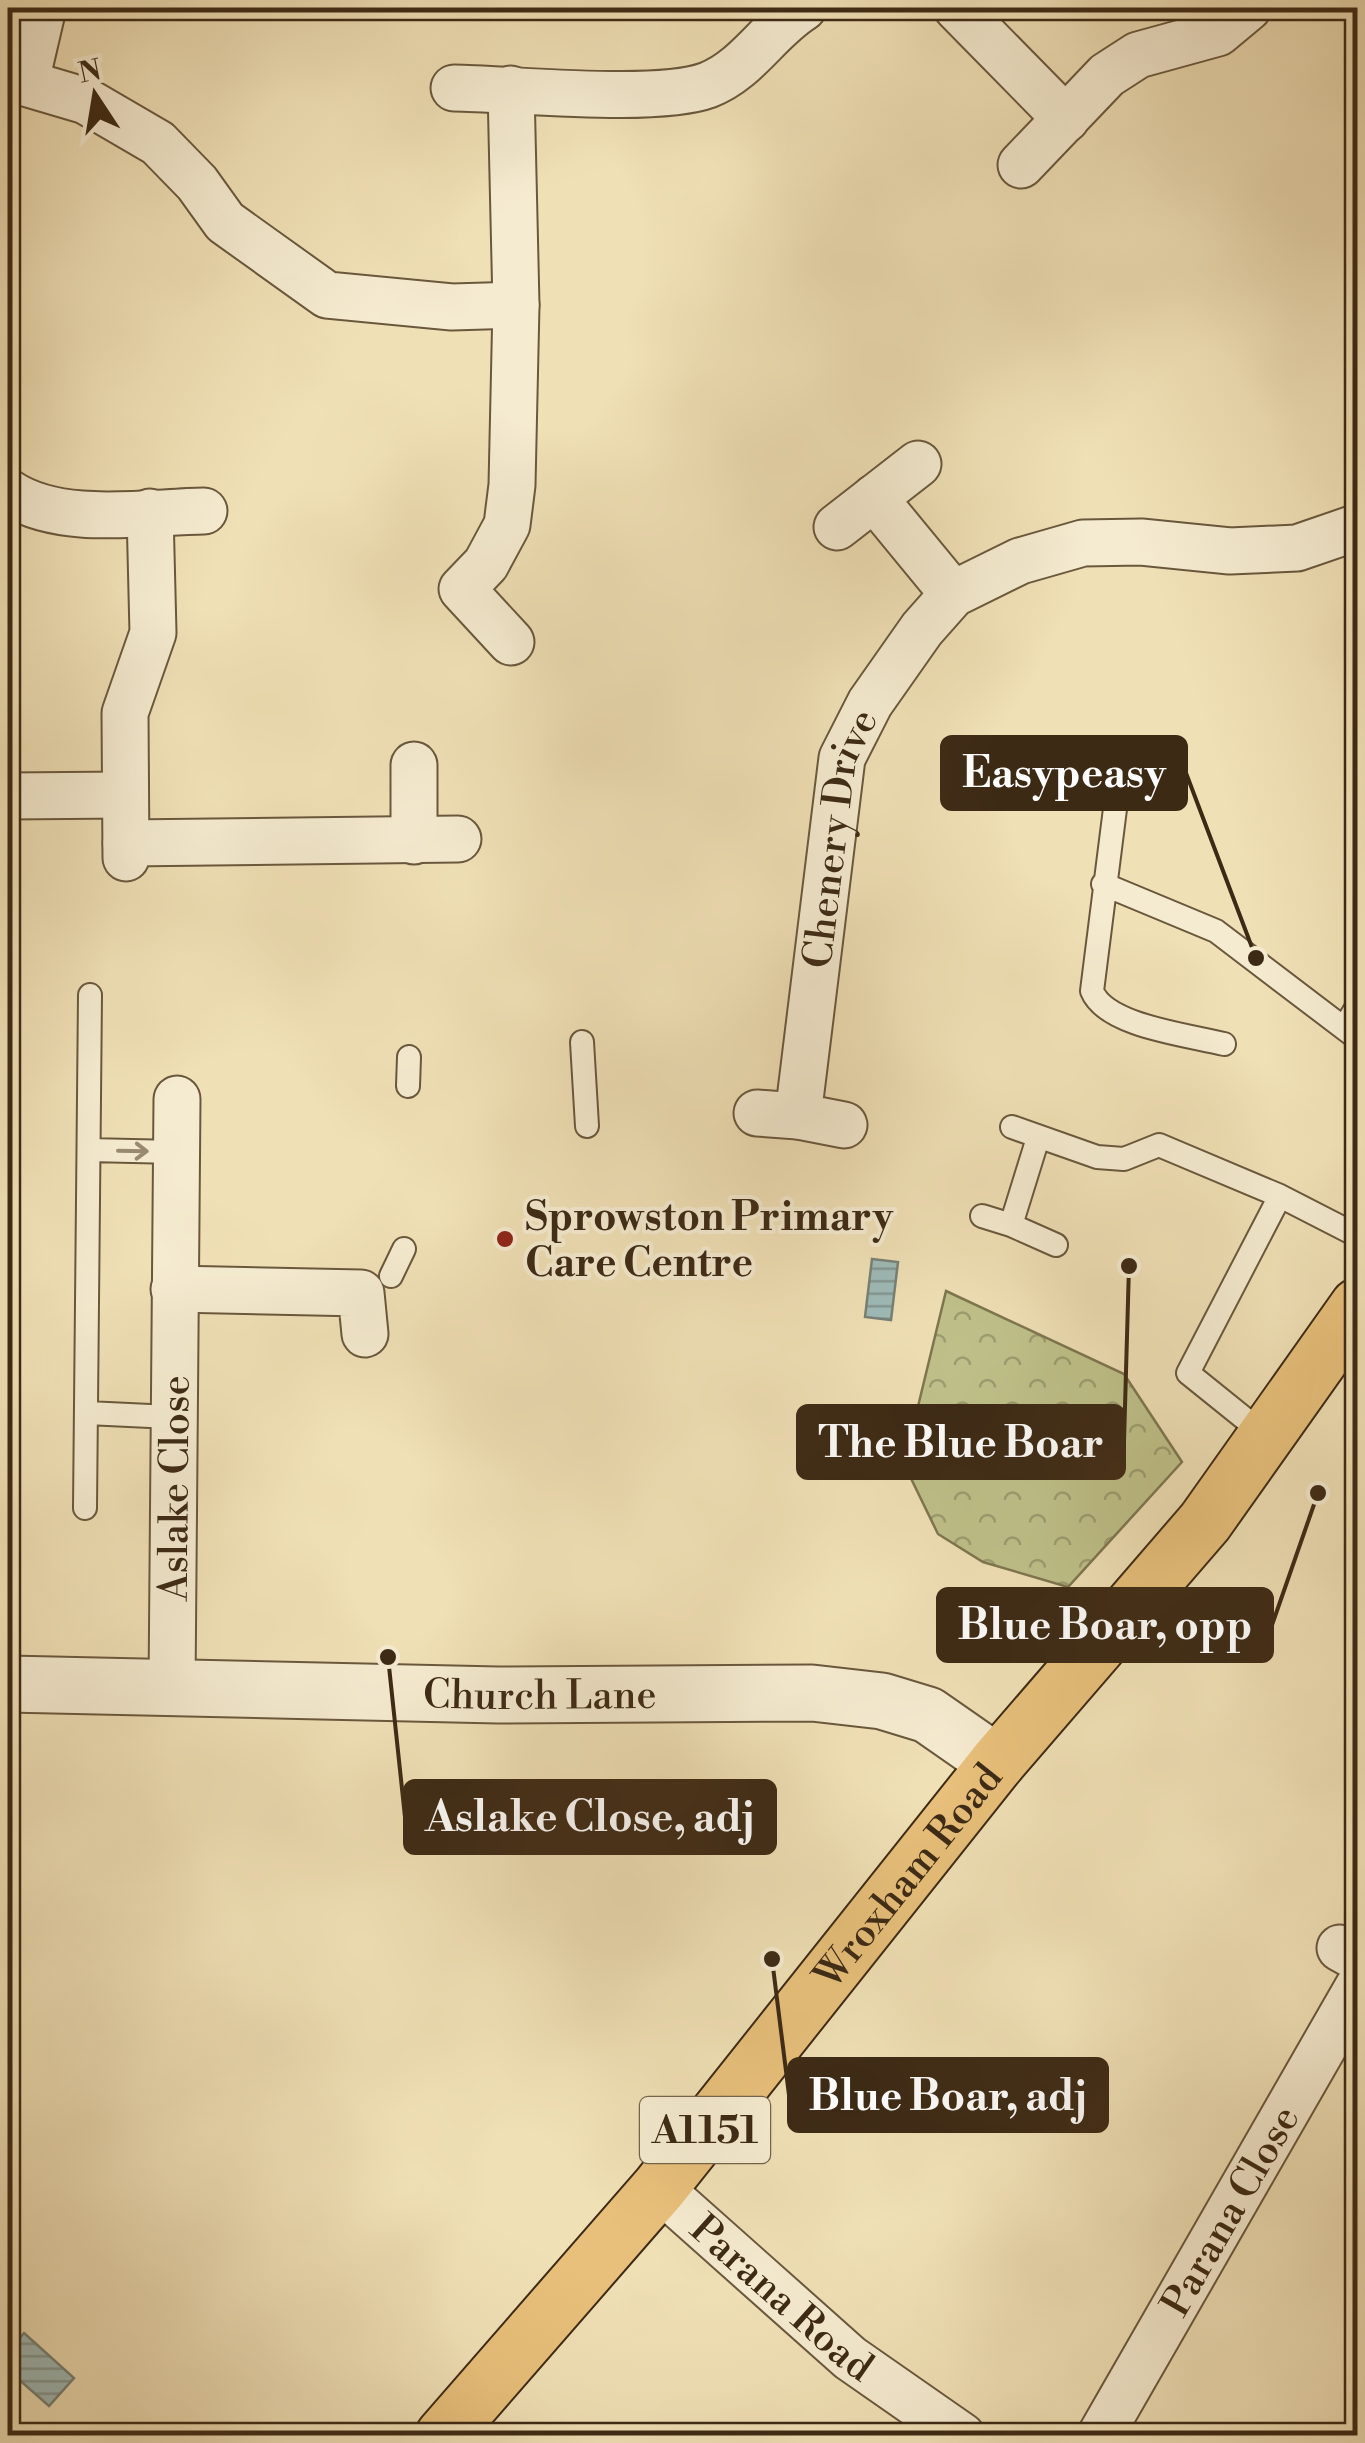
<svg xmlns="http://www.w3.org/2000/svg" width="1365" height="2443" viewBox="0 0 1365 2443" font-family="'Libre Bodoni',serif">
	<defs>
		<pattern id="forest-crowns" width="20" height="18" patternUnits="userSpaceOnUse" patternTransform="scale(2.5)"><rect width="20" height="18" fill="#bfc18a"/><path d="M2 6a3 3 0 1 1 6 0M12 15a3 3 0 1 1 6 0" fill="none" stroke="#9c9d70"/></pattern>
		<pattern id="water-rules" width="6" height="5" patternUnits="userSpaceOnUse" patternTransform="scale(2.5)"><rect width="6" height="5" fill="#9ebbb8"/><path d="M0 2.5h6" fill="none" stroke="#829894"/></pattern>
	</defs>
	<rect width="100%" height="100%" fill="#f0e0b6"/>
	<filter id="stains"><feTurbulence type="fractalNoise" baseFrequency=".002" numOctaves="4"/><feColorMatrix values="0 0 0 0 .2 0 0 0 0 .09 0 0 0 0 .02 0 0 0 .5 -.17"/></filter>
	<radialGradient id="worn" r=".72"><stop offset=".6" stop-color="#630" stop-opacity="0"/><stop offset="1" stop-color="#630" stop-opacity=".3"/></radialGradient>
	<path fill="url(#forest-crowns)" stroke="#7e7650" stroke-width="2.5" d="M946 1291 1124 1374 1182 1462 1068 1587 983 1562 938 1534 904 1464Z"/>
	<path fill="url(#water-rules)" stroke="#778177" stroke-width="2.5" d="M872 1259 898 1262 891 1320 865 1317Z
		M24 2333 74 2378 49 2406 8 2370V2352Z"/>
	<g fill="none" stroke-linecap="round" stroke-linejoin="round">
		<defs>
			<path id="service" d="M1118 785 1092 991C1106 1026 1188 1035 1224 1044
				M1103 884 1216 931 1358 1039
				M1344 1028 1358 1005
				M582 1042 587 1126
				M408 1086 409 1057
				M1012 1127 1097 1157 1124 1159 1159 1145 1280 1196
				M1038 1138 1011 1225 1056 1245
				M89 1150 176 1152
				M982 1216 1011 1225
				M391 1276 404 1249
				M87 1413 171 1417
				M1265 1435 1188 1373 1280 1196 1358 1236
				M85 1508 90 995"/>
			<g id="minor">
				<path d="M957 8 1066 119"/>
				<path d="M8 78 86 101 158 143 197 183 225 222 327 295 452 307 516 305"/>
				<path d="M26 81 43 8"/>
				<path d="M454 88C515 89 657 104 708 85 747 70 768 30 803 8"/>
				<path d="M1021 165 1107 75 1138 55 1218 33 1248 8"/>
				<path d="M8 492C60 527 144 512 204 511"/>
				<path d="M874 498 953 594"/>
				<path d="M837 527 918 464"/>
				<path d="M511 642 462 589 486 564 507 525 512 485 516 305 511 89"/>
				<path d="M414 765V841"/>
				<path d="M8 796 125 795"/>
				<path d="M126 843 458 839"/>
				<path d="M126 858 125 713 153 633 150 512"/>
				<path d="M757 1113 798 1116"/>
				<path id="s1" d="M844 1125 798 1116 842 758 870 703 922 629 953 594 1020 561 1083 543 1141 542 1230 551 1297 548 1358 527"/>
				<path d="M174 1289 361 1293 365 1334"/>
				<path id="s2" d="M172 1688 177 1099"/>
				<path d="M1340 1948 1358 1958"/>
				<path id="s3" d="M659 2188 850 2358 962 2436"/>
				<path id="s4" d="M1100 2436 1358 1987"/>
			</g>
			<g id="tertiary">
				<path id="s5" d="M8 1684 498 1695 812 1693 882 1701 928 1715 997 1763"/>
			</g>
			<g id="primary">
				<path id="s6" d="M443 2436 659 2188 997 1763 1205 1522 1358 1306"/>
			</g>
		</defs>
		<use href="#service" stroke="#6a583d" stroke-width="26"/>
		<use href="#minor" stroke="#6a583d" stroke-width="49"/>
		<use href="#tertiary" stroke="#6a583d" stroke-width="59"/>
		<use href="#primary" stroke="#3d2a15" stroke-width="59"/>
		<use href="#service" stroke="#f5ebd0" stroke-width="22"/>
		<use href="#minor" stroke="#f5ebd0" stroke-width="45"/>
		<use href="#tertiary" stroke="#f5ebd0" stroke-width="55"/>
		<use href="#primary" stroke="#e8c07b" stroke-width="55"/>
	</g>
	<defs><path id="oneway-shaft" d="M-6 0H5M1.5-3L5.5 0L1.5 3" fill="none" stroke-width="1.6" stroke-linecap="round" stroke-linejoin="round" transform="scale(2.5)"/></defs>
	<use stroke="#998a72" href="#oneway-shaft" transform="translate(133 1151) rotate(1)"/>
	<circle fill="#8f2418" stroke="#f5ebd0" stroke-width="4" cx="505" cy="1239" r="10"/>
	<g text-anchor="middle" stroke-width="8" stroke-linejoin="round" paint-order="stroke">
		<rect fill="#f5ebd0" stroke="#74644d" stroke-width="2.5" x="640" y="2097" width="130" height="66" rx="8"/>
		<g font-size="38" font-weight="bold" fill="#3d2a15">
			<text x="705" y="2143">A1151</text>
		</g>
		<g font-size="40" fill="#3d2a15" stroke="#f5ebd0">
			<text dy="14" stroke="none"><textPath href="#s1" startOffset="328">Chenery Drive</textPath></text>
			<text dy="14" stroke="none"><textPath href="#s2" startOffset="200">Aslake Close</textPath></text>
			<text dy="14" stroke="none"><textPath href="#s5" startOffset="532">Church Lane</textPath></text>
			<text dy="14" stroke="none"><textPath href="#s6" startOffset="728">Wroxham Road</textPath></text>
			<text dy="14" stroke="none"><textPath href="#s4" startOffset="260">Parana Close</textPath></text>
			<text dy="14" stroke="none"><textPath href="#s3" startOffset="165">Parana Road</textPath></text>
		</g>
		<g font-size="40" font-weight="bold" fill="#3d2a15" stroke="#f5ebd0" text-anchor="start">
			<text x="525" y="1230">Sprowston Primary<tspan x="525" dy="46">Care Centre</tspan></text>
		</g>
	</g>
	<path fill="none" stroke="#3d2a15" stroke-width="4" d="M1256 958L1186 773M1129 1266L1124 1442M1318 1493L1272 1625M388 1657L405 1817M772 1959L789 2095"/>
	<g fill="#3d2a15" stroke="#f5ebd0" stroke-width="4">
		<circle cx="1256" cy="958" r="10"/>
		<circle cx="1129" cy="1266" r="10"/>
		<circle cx="1318" cy="1493" r="10"/>
		<circle cx="388" cy="1657" r="10"/>
		<circle cx="772" cy="1959" r="10"/>
	</g>
	<g fill="#3d2a15" stroke="#3d2a15" stroke-width="4">
		<rect x="942" y="737" width="244" height="72" rx="10"/>
		<rect x="798" y="1406" width="326" height="72" rx="10"/>
		<rect x="938" y="1589" width="334" height="72" rx="10"/>
		<rect x="405" y="1781" width="370" height="72" rx="10"/>
		<rect x="789" y="2059" width="318" height="72" rx="10"/>
	</g>
	<g font-size="42" text-anchor="middle" font-weight="bold" fill="#fff">
		<text x="1064" y="787">Easypeasy</text>
		<text x="961" y="1457">The Blue Boar</text>
		<text x="1105" y="1639">Blue Boar, opp</text>
		<text x="590" y="1831">Aslake Close, adj</text>
		<text x="948" y="2110">Blue Boar, adj</text>
	</g>
	<rect width="1365" height="2443" fill="none" stroke="#f0e0b6" stroke-width="40"/>
	<rect x="10" y="10" width="1345" height="2423" fill="none" stroke="#3d2a15" stroke-width="5"/>
	<rect x="20" y="20" width="1325" height="2403" fill="none" stroke="#3d2a15" stroke-width="2.5"/>
	<g transform="translate(95 95) rotate(348)" stroke="#f5ebd0" stroke-width="8" paint-order="stroke">
	<path d="M0-8L18 38L0 25L-18 38Z" fill="#3d2a15"/>
	<text y="-15" font-size="28" font-weight="bold" text-anchor="middle" fill="#3d2a15">N</text>
	</g>
	<rect width="100%" height="100%" filter="url(#stains)"/>
	<rect width="100%" height="100%" fill="url(#worn)"/>
</svg>
